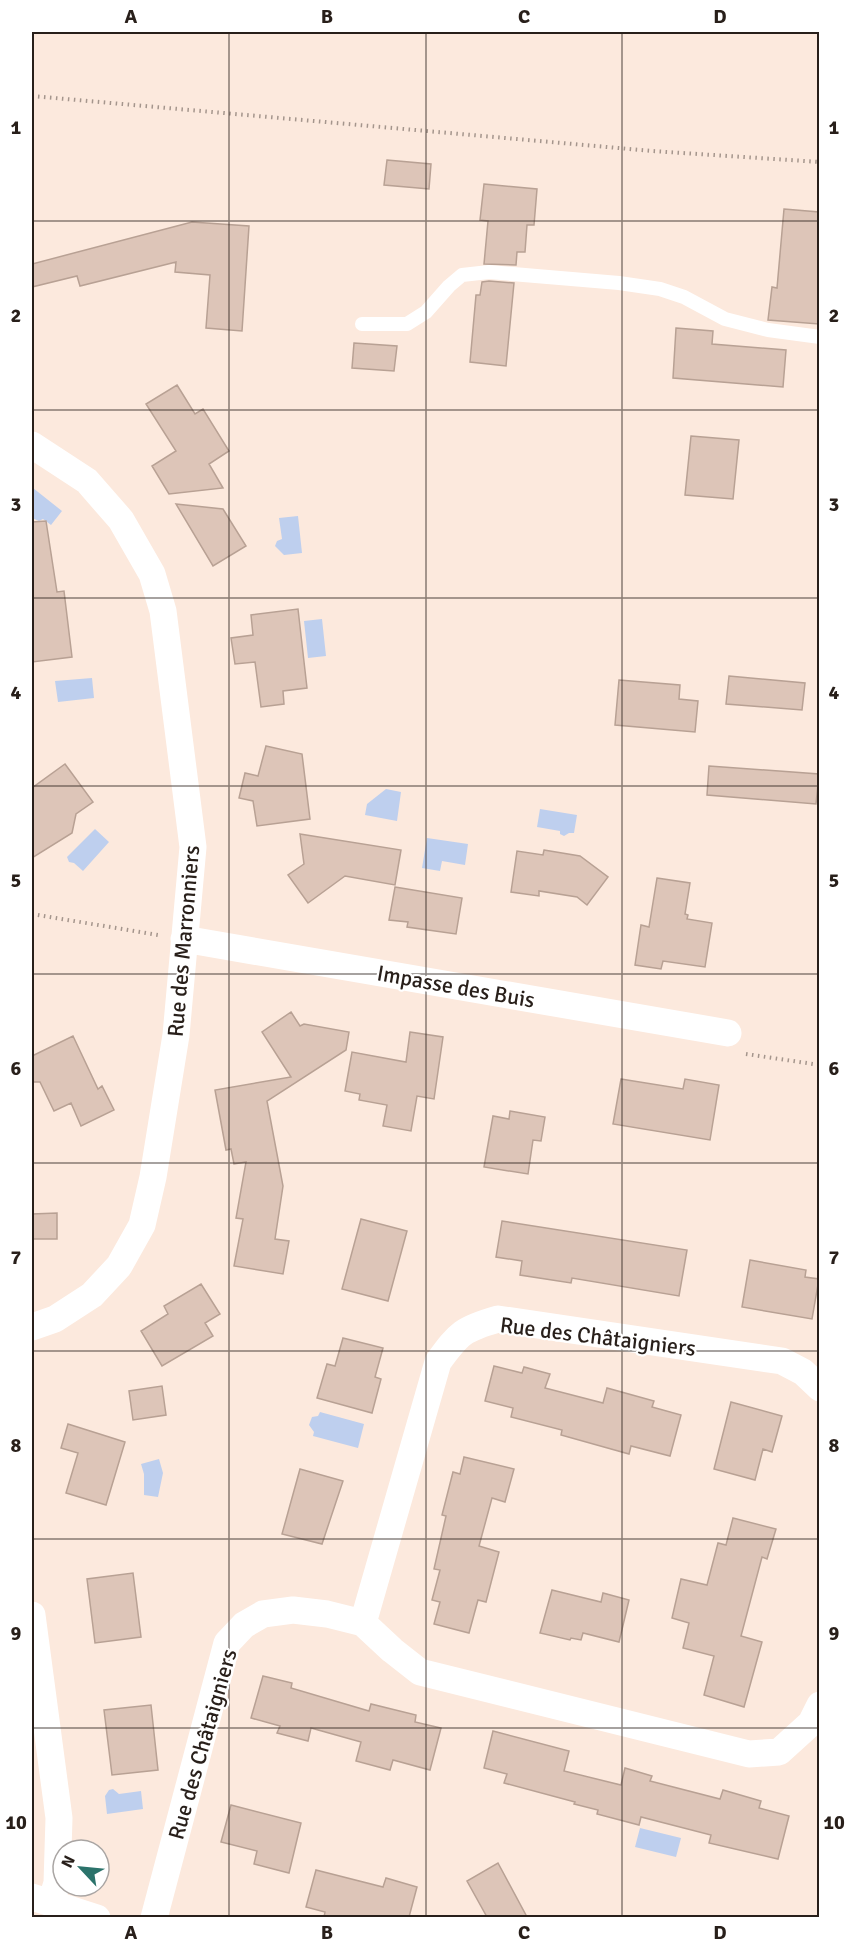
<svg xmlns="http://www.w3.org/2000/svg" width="851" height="1949" viewBox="0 0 851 1949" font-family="Signika,sans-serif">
	<rect width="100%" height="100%" fill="#fce9dd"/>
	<path fill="#becfee" d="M33 488 62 511 51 525 43 519 39 521 32 518V490Z
		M298 516 302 553 284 555 275 546 277 541 282 539 279 518Z
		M322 619 326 656 308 658 304 621Z
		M92 678 94 698 58 702 55 681Z
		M386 789 401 792 397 821 365 815 367 804Z
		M540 809 577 815 574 833H569L564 836 560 834V831L537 827Z
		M95 829 109 842 83 871 74 863 69 862 67 857Z
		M427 838 468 844 465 865 442 861 440 871 422 868Z
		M320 1412 364 1424 358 1448 313 1436 314 1432 309 1425 312 1417 318 1416Z
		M159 1459 163 1473 158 1497 144 1495V1474L141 1464Z
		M113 1789 119 1794 141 1791 143 1809 107 1814 105 1796 109 1790Z
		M640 1828 681 1838 676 1857 635 1847Z"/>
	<path fill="#ddc5b8" stroke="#b8a194" stroke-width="1.5" d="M387 160 431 164 429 189 384 185Z
		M484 184 537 189 534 225H527L525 252H517L516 265 484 264 488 221 480 220Z
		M784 209 819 212V324L768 320 772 287 777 288Z
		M192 222 249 226 242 331 206 328 210 275 175 272 176 262 80 286 77 276 32 287V264Z
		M489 281 514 283 506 366 470 362 476 295H480L482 282Z
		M676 328 713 331 712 344 786 350 783 387 673 378Z
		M354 343 397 346 394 371 352 368Z
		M177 385 195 414 203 409 229 451 209 464 223 488 169 494 152 466 176 451 146 404Z
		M691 436 739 440 733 499 685 495Z
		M176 504 223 509 246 546 213 566Z
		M46 521 57 592 64 591 72 657 32 662V522Z
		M298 609 307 688 283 691 284 704 261 707 255 662 235 664 231 638 253 635 251 615Z
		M729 676 805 683 802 710 726 704Z
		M619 680 680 685 679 699 698 701 695 732 615 725Z
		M266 746 302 754 310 819 257 826 253 801 239 798 245 773 258 776Z
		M65 764 93 802 76 814 72 833 32 858V788Z
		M709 766 819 774 816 804 707 795Z
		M300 834 401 850 395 885 345 876 308 903 288 875 304 864Z
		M544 850 580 856 608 877 587 905 577 897 539 891V896L511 892 517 851 543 855Z
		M657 878 690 883 685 914 688 915 687 919 712 923 705 967 663 961 661 969 635 965 641 925 649 927Z
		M395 887 462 898 456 934 407 927 408 922 389 920Z
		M291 1012 300 1026 304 1024 349 1032 346 1050 267 1101 283 1186 275 1239 289 1241 283 1274 234 1266 243 1219 236 1218 246 1162 234 1164 231 1149 226 1150 215 1090 291 1077 262 1032Z
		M410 1032 443 1037 434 1099 417 1096 411 1131 383 1126 387 1105 359 1100 360 1094 345 1091 352 1052 406 1062Z
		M73 1036 98 1089 102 1086 114 1110 81 1126 71 1103 54 1111 40 1082H32V1056Z
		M621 1079 683 1089 685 1079 719 1085 710 1140 613 1124Z
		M510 1111 545 1117 541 1141 533 1140 528 1174 484 1167 493 1116 509 1119Z
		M57 1213V1239H32V1214Z
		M361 1219 407 1231 388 1301 342 1289Z
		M502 1221 687 1250 679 1296 572 1278 571 1283 520 1275 522 1261 496 1257Z
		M750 1260 806 1270 805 1277 819 1279 812 1319 742 1307Z
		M201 1284 220 1314 205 1323 213 1336 162 1366 141 1331 168 1314 164 1306Z
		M343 1338 383 1348 375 1377 381 1379 372 1413 317 1398 327 1364 335 1366Z
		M494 1366 522 1373 524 1367 550 1374 545 1388 603 1403 607 1388 654 1401 652 1407 681 1415 670 1456 631 1446 629 1454 561 1435 562 1430 511 1417 513 1408 485 1401Z
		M162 1386 166 1415 133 1420 129 1391Z
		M731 1402 782 1416 772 1452 763 1449 755 1480 714 1469Z
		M68 1424 125 1442 106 1505 66 1493 78 1453 61 1448Z
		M464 1457 514 1469 505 1502 492 1498 479 1546 499 1552 486 1602 478 1600 469 1633 434 1624 440 1602 432 1600 440 1570 434 1569 446 1516 442 1515 453 1472 460 1474Z
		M300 1469 343 1481 322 1544 282 1534Z
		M733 1518 776 1529 767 1559 762 1557 741 1636 762 1642 744 1707 704 1695 714 1656 683 1648 689 1623 672 1618 681 1579 707 1585 718 1543 726 1545Z
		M133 1573 141 1637 95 1643 87 1579Z
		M552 1590 601 1602 603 1593 629 1600 619 1642 583 1633 581 1640 571 1638 570 1640 540 1633Z
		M263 1676 292 1683 291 1688 369 1711 371 1704 416 1715 415 1722 441 1728 430 1770 393 1760 390 1770 356 1761 361 1742 311 1728 308 1741 277 1733 280 1726 251 1718Z
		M151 1705 158 1770 112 1775 104 1710Z
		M493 1731 569 1751 564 1771 621 1785 625 1768 652 1776 650 1781 720 1799 723 1790 761 1801 759 1808 789 1816 778 1859 709 1843 711 1835 641 1817 639 1825 597 1814 598 1810 574 1804 575 1802 504 1783 507 1774 484 1768Z
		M231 1805 301 1823 289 1873 254 1864 257 1851 221 1842Z
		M498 1863 527 1917H487L467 1881Z
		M316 1870 383 1887 386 1878 417 1887 409 1917H324L325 1912 306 1907Z"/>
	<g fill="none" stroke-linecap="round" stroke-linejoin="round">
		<path stroke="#a4958c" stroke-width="4" stroke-dasharray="1.5 4.5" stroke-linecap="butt" d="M32 96 652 151 820 162
			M32 914 158 935
			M746 1054 820 1065"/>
		<path stroke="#fff" stroke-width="14" d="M362 324H407L426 312 449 286 462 275 489 272 619 283 660 289 684 297 725 319 768 330 820 337"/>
		<path stroke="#fff" stroke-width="27" d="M32 445 87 481 121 520 152 574 163 611 193 847 176 1035 153 1177 142 1225 119 1266 92 1295 55 1319 32 1327
			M184 939 728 1033
			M32 1615 59 1818 57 1883 51 1902
			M363 1623 438 1362C459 1333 463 1329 498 1319L782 1361 803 1372 820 1388
			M32 1897 97 1918
			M154 1918 227 1643 244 1625 263 1614 293 1610 327 1614 363 1623 392 1650 420 1672 749 1754 779 1752 811 1723 820 1705"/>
	</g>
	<path fill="none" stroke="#281f1a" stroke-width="1.5" stroke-opacity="0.55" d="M229 32V1918M426 32V1918M622 32V1918M32 221H820M32 410H820M32 598H820M32 786H820M32 974H820M32 1163H820M32 1351H820M32 1539H820M32 1728H820"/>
	<g text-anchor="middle" stroke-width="4.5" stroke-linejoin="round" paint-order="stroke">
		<g font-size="22" fill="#281f1a" stroke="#fff">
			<text transform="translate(183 941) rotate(-85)" y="8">Rue des Marronniers</text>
			<text transform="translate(456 986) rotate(10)" y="8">Impasse des Buis</text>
			<text transform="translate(598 1336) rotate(7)" y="8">Rue des Châtaigniers</text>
			<text transform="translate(202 1744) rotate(-74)" y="8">Rue des Châtaigniers</text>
		</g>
	</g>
	<rect width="851" height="1949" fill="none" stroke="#ffffff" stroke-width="66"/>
	<g transform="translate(81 1868) rotate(296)"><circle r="28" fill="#ffffff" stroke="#a9a5a3" stroke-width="1.5"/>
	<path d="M0-4.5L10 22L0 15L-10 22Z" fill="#2b736b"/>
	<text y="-9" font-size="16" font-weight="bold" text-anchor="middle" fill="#281f1a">N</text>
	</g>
	<rect x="33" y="33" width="785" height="1883" fill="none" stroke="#281f1a" stroke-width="2"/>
	<g font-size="20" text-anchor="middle" font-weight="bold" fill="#281f1a">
		<text x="131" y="23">A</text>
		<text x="327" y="23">B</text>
		<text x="524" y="23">C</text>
		<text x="720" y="23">D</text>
		<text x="16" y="134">1</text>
		<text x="834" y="134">1</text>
		<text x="16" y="322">2</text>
		<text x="834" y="322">2</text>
		<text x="16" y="511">3</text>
		<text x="834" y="511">3</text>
		<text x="16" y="699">4</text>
		<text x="834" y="699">4</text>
		<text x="16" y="887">5</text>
		<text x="834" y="887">5</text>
		<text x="16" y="1075">6</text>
		<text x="834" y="1075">6</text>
		<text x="16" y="1264">7</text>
		<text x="834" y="1264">7</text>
		<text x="16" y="1452">8</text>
		<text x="834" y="1452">8</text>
		<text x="16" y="1640">9</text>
		<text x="834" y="1640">9</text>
		<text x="16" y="1829">10</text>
		<text x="834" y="1829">10</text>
		<text x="131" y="1939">A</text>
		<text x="327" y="1939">B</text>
		<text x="524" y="1939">C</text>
		<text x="720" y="1939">D</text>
	</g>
</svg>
